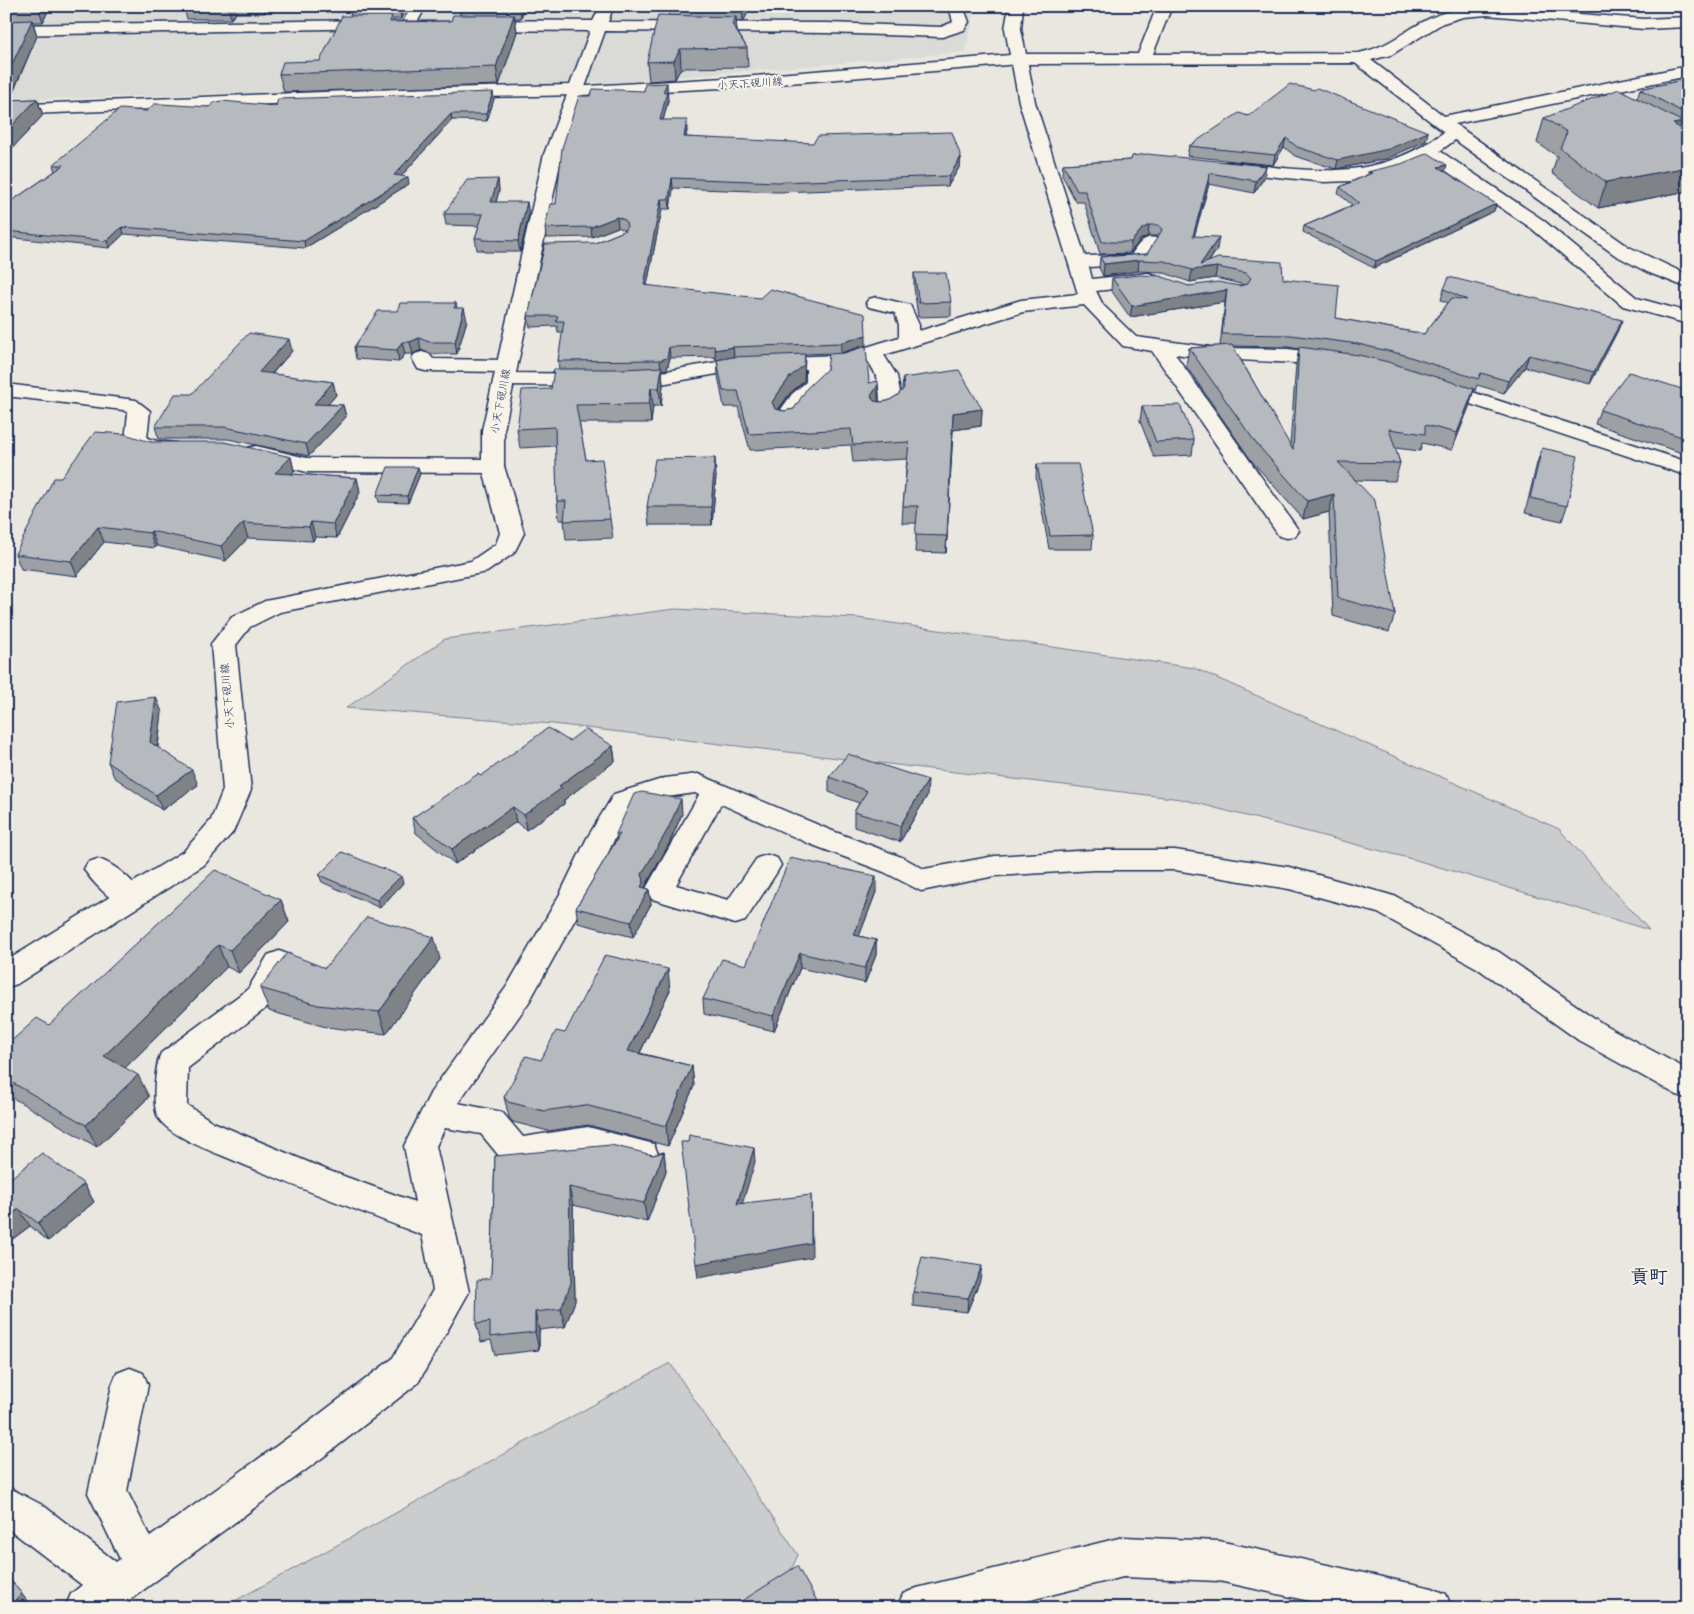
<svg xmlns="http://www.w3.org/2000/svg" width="1694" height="1614" viewBox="0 0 1694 1614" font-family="Mali,'Klee One',sans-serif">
	<rect width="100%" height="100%" fill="#eae7e0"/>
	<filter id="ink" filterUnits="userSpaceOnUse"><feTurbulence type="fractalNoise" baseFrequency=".02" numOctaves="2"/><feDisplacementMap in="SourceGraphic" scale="10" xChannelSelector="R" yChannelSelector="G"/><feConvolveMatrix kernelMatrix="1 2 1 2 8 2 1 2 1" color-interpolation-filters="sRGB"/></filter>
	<g filter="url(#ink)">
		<path fill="#dadad6" d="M6 6H976L965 52 623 82 6 100Z"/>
		<path fill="#cbcccd" stroke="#737e96" d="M675 609 858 618 1194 668 1559 829 1649 930 1416 860 1181 799 553 724 346 708 445 639Z
			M670 1363 798 1555 773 1608H222Z"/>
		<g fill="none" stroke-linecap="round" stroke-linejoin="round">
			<defs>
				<path id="minor" d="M412 6 425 8 414 28 409 30 401 25Z
					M608 6 612 10 608 22 827 23 941 27 953 22 949 6H963L969 22 964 30 942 37 827 33 605 31 584 90 576 95 398 99 6 115V105L398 89 570 85 590 31 478 30 470 25 478 20 593 21 600 7Z
					M1157 6H1172L1153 54 1359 53C1392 46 1405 29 1433 17 1450 9 1469 8 1487 7L1644 19 1688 17V27L1644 29 1487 15 1463 17 1443 23 1391 55 1371 60 1444 116 1688 66V76L1455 124 1629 247 1688 275V288L1647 272 1615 255 1455 140 1440 151 1543 220 1637 298 1688 312V324L1623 306 1531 228 1427 158 1386 175 1351 181 1324 182 1221 171 1218 167 1221 163 1227 162C1311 170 1371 185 1444 132L1355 63 1028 64 1035 102 1085 256 1131 255C1139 244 1143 235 1157 238L1159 242 1144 264 1089 267 1092 279 1148 273 1155 275 1158 279 1155 283 1148 285 1096 291 1103 305 1136 337 1218 348 1288 349 1335 355 1342 357 1345 361 1342 365 1335 367C1282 360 1228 362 1175 354L1299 531 1295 536 1287 538 1279 536 1152 351 1123 346 1084 305 1023 312 884 355 897 376 902 403C894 413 888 419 875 416L872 411 880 402C880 386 877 373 867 360L843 367 826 368V384L807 402 793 424 785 425 777 424 774 419 792 394 806 382V369L734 371 661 384 625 386 505 385 498 383 495 379 498 375 505 373 625 374 661 372 734 359 841 355 899 337V325L895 313 869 307 866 303 869 299 876 297 910 305 919 325V331L1021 300 1078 294 1019 102 1011 59 1019 54H1138Z
					M375 20 383 25 380 28 6 35V25Z
					M422 352 429 354 433 359 507 360 514 362 517 366 514 370 507 372 425 371 418 369 412 358 415 354Z
					M1435 380 1688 462V476L1428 390 1425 386 1428 382Z
					M6 384 136 400 150 411 147 438 157 441 177 443 180 448 177 453C162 456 135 455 125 441L128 413 123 410 6 396Z
					M256 446 307 458 493 459 501 461 504 466 501 471 493 473 307 472 248 458 245 453 248 448Z
					M698 774 830 830 904 858 924 869 995 856 1094 850H1175L1289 867 1387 894 1397 897 1499 952 1603 1024 1688 1070V1099L1677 1095 1581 1042 1477 968 1378 913 1289 889 1175 870H1094L995 876 921 891 884 872 810 844 721 804 676 885 728 900 757 858 767 855 777 858 781 865 777 872 745 921 735 924 649 898 645 890 699 795 695 793 667 797 634 808 614 840 588 896 529 1002 458 1103 502 1112 523 1137 588 1127 654 1144 658 1154 654 1164 642 1168 588 1155 516 1166 504 1162 481 1134 445 1128 436 1146 469 1292 418 1383 326 1455 119 1608H65L71 1594 82 1585 6 1527V1486L44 1506 116 1562 120 1559 88 1493 112 1385 117 1373 130 1368 143 1373 148 1385 127 1491 150 1537 300 1429 392 1359 433 1290 422 1235C359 1211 296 1187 235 1161 214 1152 171 1137 159 1119 151 1108 155 1065 161 1053L248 989 268 955 279 951 290 955 294 963 270 1005 188 1068 187 1105 213 1122 327 1170 415 1202 404 1146 431 1092 507 986 560 894 587 838 614 794 665 778Z
					M98 859C115 864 136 882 144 898L140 906C137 907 132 909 129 908 116 907 90 880 84 869L88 862Z
					M1123 1537 1219 1541 1432 1588 1446 1594 1452 1608H1341L1219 1581 1123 1577 998 1608H897L903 1594 917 1588Z"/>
				<path id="major" d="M1009 6H1023L1021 29 1027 59 1019 64 742 87 582 95 562 154 504 430V466L524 533 514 553 487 572 280 612 250 627 236 645 251 790 233 832 204 865 17 984 6 988V961L184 851 211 820 223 790 211 644 232 617 265 601 471 561 496 544 500 533 482 466V430L544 154 570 87 742 77 1010 55 1005 29Z"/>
			</defs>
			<use href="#minor" stroke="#1b2f5e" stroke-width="3"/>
			<use href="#major" stroke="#1b2f5e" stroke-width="3"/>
			<use href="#minor" fill="#f7f3e8" fill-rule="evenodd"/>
			<use href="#major" fill="#f7f3e8" fill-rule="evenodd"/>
		</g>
		<path fill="#9da0a4" stroke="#1b2f5e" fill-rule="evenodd" d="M6 6H50L43 22H33L37 36 10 100 37 99 43 115 6 155Z
			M183 6H270L265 13H236L231 19H187Z
			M349 6H406L401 19H393V21H451L460 15 459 6H525L521 18H515L517 32 499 85 284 92 279 74 320 61 351 16Z
			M656 6H751L743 22 736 21 737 31 747 48 748 67 681 68 675 79 649 81 647 62 669 15 668 12Z
			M1688 79V191L1598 208 1552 173 1557 156 1537 143 1544 118 1637 98 1640 89Z
			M668 93 667 94 668 101 663 120 687 130 686 137 961 157 960 166 948 186 778 192 673 188 670 209H662L647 285 866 345 842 353 869 383 878 402 888 401 898 395 902 390 903 378 982 409 981 426 953 430 946 553 915 552 917 523H902L903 506 907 459 853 462 851 445 750 450 738 407H724L718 376 717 360H716L715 357 670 358 667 369 662 370 663 385 661 406H653L651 423H579L586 460 610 519 613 538 566 540 564 520H559L557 501 556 446 520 448 517 429 551 389 559 369 558 361 563 332H558L557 326 530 327 528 316 595 243 624 231V230L618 227 592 237 546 238 545 228 556 204 590 96ZM833 353 827 369 794 409 784 411 779 409 790 393 804 381 805 354Z
			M494 99 487 121 452 120 401 176 409 184 305 248 124 234 109 248 6 237V205L55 171 53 165 147 111 209 107Z
			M1248 116 1426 141 1386 159 1336 169 1295 156 1284 147 1273 165 1187 156 1189 146Z
			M1131 160 1264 178 1254 193 1209 184 1194 236 1217 249 1209 262 1283 279 1336 318 1424 334 1448 303 1441 300 1444 289 1622 320 1617 332 1590 384 1525 367 1504 393 1477 385 1475 391H1473L1469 407 1452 450 1422 443 1420 451 1395 448 1400 463 1395 481 1355 480 1395 614 1389 632 1333 616 1329 512 1303 519 1251 460 1186 366 1189 348 1220 346 1225 302 1130 317 1111 290 1112 278 1189 286H1239L1245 285 1215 278 1190 282 1162 272 1138 271 1103 276 1099 268 1100 257 1147 254 1158 237 1157 236H1148L1140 240 1130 253 1100 254 1084 202H1076L1062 175 1063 164ZM1233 346 1288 347 1299 349 1296 364 1290 446Z
			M1367 172H1445H1444L1496 204 1494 211 1374 268 1303 232 1304 226 1352 205 1338 193 1340 187 1366 175Z
			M498 179 499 191 496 202 529 214 520 252H484L483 250H477L475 238 479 226 446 225 444 214Z
			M914 273 951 302V316L918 317 914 287Z
			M456 303 457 308 467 320 457 354H431L421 350 413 354H405L399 362 356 359 354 347 397 311Z
			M292 351 272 374 333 382 336 395 328 404 343 405 346 417 309 456 228 439H159L155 427 192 394Z
			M1688 391V455L1595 424 1600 410Z
			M1142 406 1194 440 1192 455 1154 457 1140 421Z
			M150 442 291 457 294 471 292 474 357 478 360 492 337 538 315 537 313 541 248 538 226 561 157 546 155 548 104 542 77 576 21 569 15 554 61 478Z
			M1542 448 1567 506 1562 521 1525 513 1537 463Z
			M1037 464 1093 535 1092 549H1049L1036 477Z
			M420 474 408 503 379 502 377 495Z
			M716 476 712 525H649L647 507Z
			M162 712 158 747 198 785 162 810 114 777 108 762Z
			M569 741 613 746 615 761 564 800V804L526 830 516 822 455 864 416 833 412 818 481 776Z
			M829 777 927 796 900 842 854 827V812L859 803 829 792Z
			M682 814 669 844 645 887V888L649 889 651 904 633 937 578 923 576 908 617 839 616 834Z
			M319 875 403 883 380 908 322 882Z
			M876 892 859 936 876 940V955L865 983 800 968 774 1031 704 1014 703 999 746 965Z
			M281 900 289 922 239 973 227 967 125 1068 149 1097 97 1147 6 1094V1046L49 1025Z
			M440 959 386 1034 326 1027 269 1011 260 988 325 968Z
			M670 990 640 1053 692 1066 694 1086 668 1146 588 1125 548 1131 513 1122 509 1117 504 1097 541 1060 565 1033Z
			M664 1152 666 1171 647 1222 573 1205 575 1301 565 1327 539 1330V1350L495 1355 491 1340 481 1342 476 1324 491 1278 495 1156 653 1155Z
			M6 1182 84 1184 94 1202 48 1241 30 1226 6 1244Z
			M980 1280 967 1312 913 1306V1292Z"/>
		<path fill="#7f8286" stroke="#1b2f5e" d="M38 6H50L43 22Z
			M228 6H234L236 13 231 19Z
			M264 6H270L265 13Z
			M399 6H406L401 19Z
			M520 6H525L521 18Z
			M742 6H751L743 22Z
			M514 15 517 32 499 85 496 67Z
			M736 17 737 35 732 24Z
			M32 20 37 36 8 103H6V78Z
			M680 49 681 68 675 79 674 61Z
			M667 83 668 101 661 129 660 120 663 92Z
			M493 92 494 99 487 121 486 114Z
			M37 99 43 115 6 155V132Z
			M451 114 452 120 396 182 394 175Z
			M687 120V130L685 147 684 137Z
			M1683 122 1674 147 1673 124Z
			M1428 132 1426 141 1386 159 1336 169 1338 160Z
			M1286 138 1284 147 1273 165 1275 155Z
			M961 157 960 166 948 186 949 176Z
			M1447 165 1445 172 1436 174 1438 167Z
			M1266 166 1264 178 1254 193 1256 181Z
			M1688 167V191L1598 208 1606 182Z
			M1210 173 1209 184 1191 248 1193 236Z
			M408 177 409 184 305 248 304 241Z
			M672 178 673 188 670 209 669 199Z
			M498 179 499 191 493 213 491 202Z
			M661 199 662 209 645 295 644 285Z
			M527 202 529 214 520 252 518 241Z
			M1496 204 1494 211 1374 268 1376 261Z
			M617 217 618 227 592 237 591 227Z
			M1149 225 1148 236 1140 240 1130 253 1131 242 1142 229Z
			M122 227 124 234 109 248 107 241Z
			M1219 237 1217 249 1204 269 1217 267 1215 278 1190 282 1192 270 1200 265Z
			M1139 260 1138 271 1103 276 1104 264Z
			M1227 290 1225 302 1130 317 1132 306Z
			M464 308 467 320 457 354 455 342Z
			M1622 320 1617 332 1590 384 1594 372Z
			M866 335V345L841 353V343Z
			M419 338 421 350 413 354 410 342Z
			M289 339 292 351 262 384 259 372Z
			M402 342 405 354 399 362 397 350Z
			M669 347 670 358 667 369 662 370 663 385 661 406 659 388 661 370 660 360Z
			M733 347 734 357 716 360 715 350Z
			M805 354 804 381 790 393 772 418V402L790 377Z
			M1529 355 1525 367 1504 393 1508 381Z
			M333 382 336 395 317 416 314 404Z
			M878 385V401L870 412 871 396Z
			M651 388 653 406 651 423 649 404Z
			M1474 389 1469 407 1452 450 1457 433Z
			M343 405 346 417 309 456 306 444Z
			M982 409 981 426 953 430 946 553 953 413Z
			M291 457 294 471 279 488 275 473Z
			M715 458 716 476 712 525 711 507Z
			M418 467 420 474 408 503 407 496Z
			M357 478 360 492 337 538 333 524Z
			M1334 494 1329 512 1303 519 1307 501Z
			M311 522 315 537 313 541 309 527Z
			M243 523 248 538 226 561 221 546Z
			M98 527 104 542 77 576 71 561Z
			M151 531 157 546 155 548 150 533Z
			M156 697 162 712 156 757 150 742Z
			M613 746 615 761 564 800V804L526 830 524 815 559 786Z
			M192 770 198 785 162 810 156 795Z
			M928 780 927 796 900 842V826Z
			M681 799 682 814 669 844 645 887 646 895 649 889 651 904 633 937 631 922 641 887 642 874Z
			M513 807 516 822 455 864 452 849Z
			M401 876 403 883 380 908 377 900Z
			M876 876V892L854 950V935Z
			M281 900 289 922 239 973 230 950Z
			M434 937 440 959 386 1034 379 1012Z
			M876 940V955L865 983V968Z
			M218 945 227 967 115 1078 104 1056Z
			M800 953V968L774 1031 773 1016Z
			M668 969 670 990 631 1071 628 1051Z
			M692 1066 694 1086 668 1146 666 1126Z
			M138 1075 149 1097 97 1147 86 1125Z
			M754 1148 755 1162 738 1218 737 1204Z
			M664 1152 666 1171 647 1222 644 1203Z
			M84 1184 94 1202 48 1241 38 1223Z
			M569 1187 573 1205 575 1301 565 1327 561 1309Z
			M811 1195 812 1257 698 1278 696 1264Z
			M19 1209 30 1226 6 1244V1218Z
			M982 1266 980 1280 967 1312 968 1298Z
			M535 1312 539 1330V1350L535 1332Z
			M6 1574 32 1607 31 1608H8Z"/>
		<path fill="#b6babf" stroke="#1b2f5e" d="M6 6H33L6 8Z
			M453 15H514L496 67 279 74 283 62 320 61 342 16H392L390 22 451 21Z
			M658 15 736 17 732 24 747 48 680 49 674 61 647 62Z
			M32 20 6 78V21Z
			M1688 79V115L1640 89Z
			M667 83 663 92H667L660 120H687L684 137 813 143 818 136 952 132 961 157 949 176 778 182 672 178 669 199H661L644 285 760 298 770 289 865 314 866 335 841 343 733 347 715 350 714 346 669 347 667 358 660 360 558 361 564 321H556L558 316H528L545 244 595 243 624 231 627 226 625 220 617 217 591 227 545 228 550 204H556L562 148 579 96H590L593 89 644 91 645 84Z
			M1290 84 1314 90 1317 88 1428 132 1389 149 1338 160 1297 147 1286 138 1275 155 1189 146 1239 113 1248 116Z
			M1619 89 1683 122 1673 124 1688 133V167L1606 182 1560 148 1567 132 1544 118Z
			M493 92 486 114H451L394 175 408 177 304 241 122 227 107 241 6 231V205L64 165H53L120 109 147 111 154 104H161L209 107 215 102 222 101 276 106 278 99Z
			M37 99 6 132V100Z
			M1428 153 1447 165 1438 167 1496 204 1376 261 1304 226 1359 203 1340 187 1372 173 1367 172 1401 164Z
			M1147 154 1266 166 1256 181 1210 173 1193 236 1219 237 1200 265 1218 258 1282 262 1283 279 1339 285 1336 318 1424 334 1452 298 1467 300 1444 289 1449 277 1622 320 1594 372 1529 355 1508 381 1481 373 1478 379 1401 354 1358 344 1291 335 1222 334 1227 290 1132 306 1112 278 1140 275 1160 276 1189 286 1218 282 1239 286 1247 284 1251 278 1246 273 1217 267 1192 270 1164 261 1139 260 1104 264 1100 257 1147 254 1162 230 1159 225H1149L1142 229 1131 242H1102L1085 191H1077L1063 164 1131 160 1132 156Z
			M498 179 491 202H527L518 241 482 240 483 238H475L483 214H444L467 180Z
			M914 273H946L951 302 919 303Z
			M400 303H456L454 308H464L455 342H429L419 338 410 342H402L397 350 354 347 378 311H397Z
			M249 333 289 339 259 372 333 382 314 404 343 405 306 444 225 427H155L175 394H192Z
			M1232 345 1293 450 1299 347 1359 355 1388 362 1474 389 1457 433 1425 425V434L1389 429 1400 463 1338 462 1375 501 1395 614 1338 598 1334 494 1307 501 1255 442 1189 348Z
			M866 346 869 383 878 381V385L871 396 874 401 880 402 888 401 898 395 904 388 903 378 959 370 982 409 953 413 947 536 915 535 918 506H903L909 442 853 445 851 429 749 434 738 391H723L717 360 733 357 805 354 804 365 790 377 772 402 775 409 784 411 794 409 807 388 827 369 829 354 844 353Z
			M662 367 659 388H651L649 404 576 405 586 460 602 459 610 519 564 521 566 501H557L555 427 517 429 522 390 551 389 554 369H623Z
			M1629 372 1688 391V439L1600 410Z
			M1180 405 1194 440 1156 442 1142 406Z
			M95 432 125 434 150 442H224L291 457 275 473 357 478 333 524 311 522 309 527 243 523 221 546 151 531 150 533 98 527 71 561 15 554 54 478H61Z
			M1542 448 1578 456 1567 506 1530 498Z
			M715 458 711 507H647L655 459Z
			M1037 464H1078L1093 535 1050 536Z
			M388 467H418L407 496 377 495Z
			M156 697 150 742 192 770 156 795 108 762 117 702Z
			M548 728 569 741 585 729 613 746 559 786 562 788 524 815 513 807 452 849 412 818 478 774 481 776Z
			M848 754 928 780 900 826 854 812 867 791 829 777Z
			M642 792 681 799 668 829 642 874 644 881 641 887 649 889 631 922 576 908 620 834H616L634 794Z
			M342 852 401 876 377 900 319 875Z
			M790 858 876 876 854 935 876 940 865 968 800 953 773 1016 703 999 722 959 746 965Z
			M215 870 281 900 230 950 218 945 104 1056 138 1075 86 1125 6 1079V1046L37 1018 49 1025Z
			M367 917 434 937 379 1012 318 1005 260 988 287 953 325 968Z
			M605 955 668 969 628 1051 692 1066 666 1126 585 1105 544 1111 508 1102 504 1097 526 1056 541 1060 556 1031 565 1033Z
			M689 1135 754 1148 737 1204 811 1195V1243L696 1264 681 1142H688Z
			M611 1145 653 1155 664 1152 644 1203 569 1187 571 1283 561 1309 535 1312V1332L490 1337V1322L476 1324 477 1280 491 1278 495 1156Z
			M42 1153 84 1184 38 1223 19 1209 6 1218V1182Z
			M922 1257 982 1266 968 1298 913 1292Z
			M797 1566 821 1608H731Z
			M6 1575 22 1594 8 1608H6Z"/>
	</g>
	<g text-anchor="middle" stroke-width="4" stroke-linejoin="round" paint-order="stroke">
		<g font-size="11" fill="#1b2f5e" stroke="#f7f3e8">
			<text transform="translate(750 83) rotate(-4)" y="4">小天下硯川線</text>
			<text transform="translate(500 401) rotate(-79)" y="4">小天下硯川線</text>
			<text transform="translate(227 696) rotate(-95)" y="4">小天下硯川線</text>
		</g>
		<g font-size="19" font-weight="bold" fill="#1b2f5e" stroke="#f7f3e8">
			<text x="1649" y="1283">貢町</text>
		</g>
	</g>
	<rect width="1694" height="1614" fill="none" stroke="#f7f3e8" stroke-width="25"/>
	<rect x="12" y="12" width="1669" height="1589" fill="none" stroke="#1b2f5e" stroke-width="2" filter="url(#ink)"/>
</svg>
